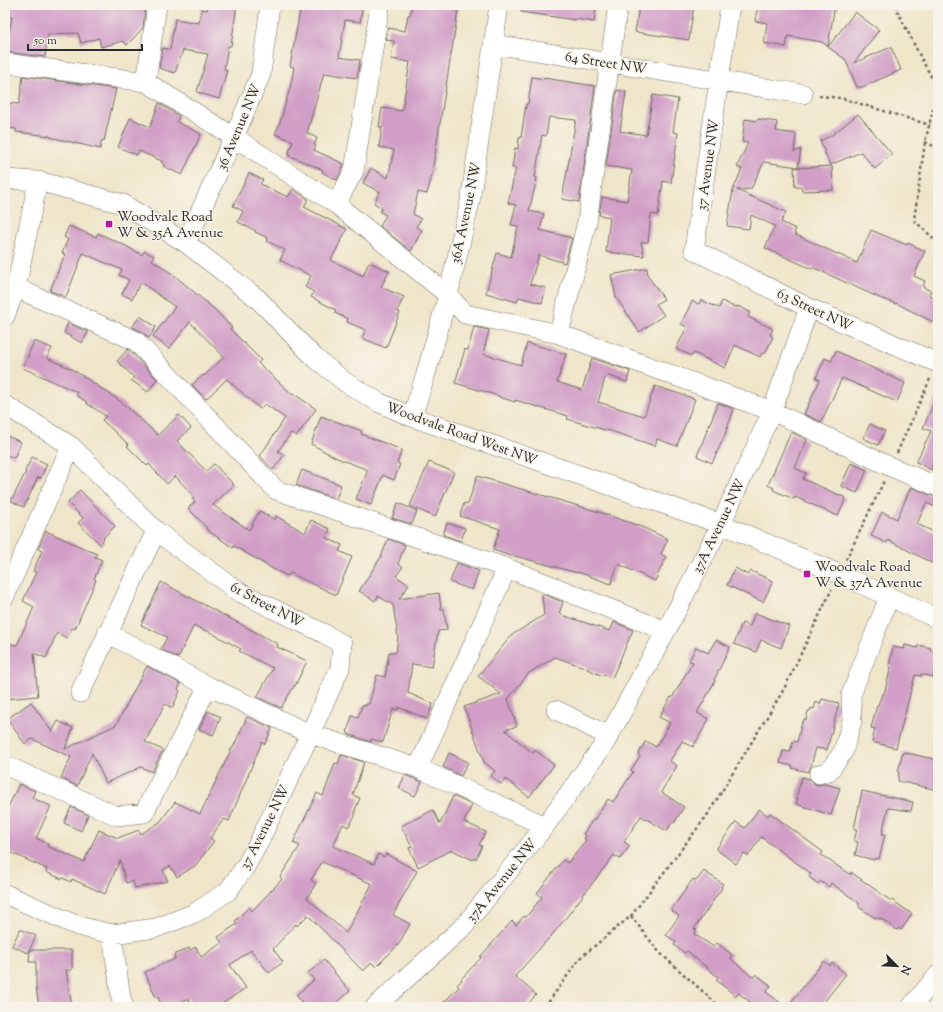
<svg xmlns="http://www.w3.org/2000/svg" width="943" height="1012" viewBox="0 0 943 1012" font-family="'Sorts Mill Goudy',serif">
	<rect width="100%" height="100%" fill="#f7f3e8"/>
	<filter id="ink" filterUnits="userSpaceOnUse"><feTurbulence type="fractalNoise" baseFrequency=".025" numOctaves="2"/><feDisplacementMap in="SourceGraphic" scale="8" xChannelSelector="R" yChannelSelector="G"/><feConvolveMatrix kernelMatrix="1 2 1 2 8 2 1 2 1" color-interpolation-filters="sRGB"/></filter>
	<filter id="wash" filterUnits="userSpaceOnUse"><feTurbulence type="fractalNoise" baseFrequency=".012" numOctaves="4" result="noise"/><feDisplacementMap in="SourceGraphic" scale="16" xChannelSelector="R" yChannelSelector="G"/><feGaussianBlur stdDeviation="0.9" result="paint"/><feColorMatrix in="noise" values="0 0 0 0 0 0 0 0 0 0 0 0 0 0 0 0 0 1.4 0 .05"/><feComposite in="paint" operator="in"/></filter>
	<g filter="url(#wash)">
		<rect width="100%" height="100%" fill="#efe6ca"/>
		<g id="blocks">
			<path fill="#d09ec6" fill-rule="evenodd" d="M5 5H123L145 9 143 28 127 45 123 41 101 47 99 38 81 43 78 33 48 34 45 57 5 52 12 17 5 16Z
				M208 5H237L231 46H228L224 69 227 70 219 99 197 92 208 54 183 50 175 73 159 68 163 48 170 50 175 19 199 23 201 9 207 10Z
				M301 5H363L360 22 345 20 339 57 360 60 357 78 324 73 307 133 317 138 314 145 316 146 314 150 344 164 337 180 322 172 323 170 288 155 293 141 275 134 280 122 290 88 294 67 290 66Z
				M412 5H459L431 179 427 194 418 192 413 214 421 219 416 227 422 230 411 251 380 226 386 215 380 212 382 208 374 203 380 192 363 183 371 168 388 178 394 150 379 147 382 127H379L382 108 402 111 410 62 391 59 394 41 386 40 388 28 405 31 408 15H410Z
				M521 5H596L594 22 576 19 575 20 521 12Z
				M654 5H694L689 40 635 32 639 7 654 10Z
				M758 5H835L828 46 822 42 788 36 786 47 764 43 767 23 755 21Z
				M855 12 879 30 854 63 891 47 901 70 862 87H857L845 59 828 47Z
				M23 76 116 89 104 141 102 140 100 149 50 137V136L16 132V129L6 128 8 103 19 104Z
				M532 77 544 79V78L595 86 579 202 562 199 576 120 549 117 546 136 542 135 535 177 537 178 529 211 544 214 540 230 572 238 565 263 539 255 530 284 546 288 542 303 519 297 517 302 486 293 497 253 511 257 518 226 511 225 516 205 508 203 516 168H512L515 148 518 149 519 138H521L526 104H528Z
				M617 90 626 92 620 131 646 135 653 95 678 99 673 132 678 133 671 183 663 181 658 215 651 214 648 242H641L644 256 606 252 610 217 599 215 602 197 627 201 632 170 606 166Z
				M159 103 179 116 177 122 201 134 182 175 163 166 164 164 161 162 162 161 139 151 137 155 118 147 130 118 150 127Z
				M858 114 892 154 875 169 861 152 830 165 820 141 832 135Z
				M745 119 757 121 758 119 777 122 776 131 796 134 794 152 801 149 798 167 764 162 751 189 737 190 786 212 781 222 796 229 794 234 857 263 871 230 907 245 908 243 925 251 914 276 925 281 923 287 931 291 929 295 938 300V311L933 322 896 303V304L884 299V300L812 267V269L765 248 775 226 751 215 749 229 727 226 733 190 742 169 737 167 748 143 742 142Z
				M832 166 833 190 802 191 801 187H795L794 168Z
				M249 173 263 180 260 184 288 197 293 189 308 199 304 207 347 229 331 260 363 276 369 262 389 271 381 287 404 297 397 311 400 312 386 348 362 338 366 330 347 322 348 319 335 313 336 310 311 297 314 292 305 287 311 276 280 260 285 250 267 241 268 238 255 232 256 231 238 222 243 211 233 206Z
				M69 226 96 237 98 233 126 246 142 255 144 251 154 256 152 260 174 275 214 309 232 328 230 329 261 360 258 363 293 395 294 394 316 409 297 436 291 433 278 451 284 455 273 470 260 456 285 418 265 404 260 409 227 379 206 399 192 385 203 375 204 376 224 357 190 322 169 349 153 336 175 307 141 282 132 299 122 294 129 280 119 275 122 270 83 253 66 297 50 291 65 254 62 253 68 239 64 237Z
				M647 268 648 276 664 299 656 304 664 315 639 332 616 297 611 275Z
				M701 300 719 308 722 301 732 306 738 307V306L750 312 748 317 773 329 770 335 773 337 765 354 762 353 760 357 735 345 725 368 694 353 692 356 676 349 687 327 681 324 692 301 699 304Z
				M140 316 156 327 149 338 141 331 132 327Z
				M68 323 88 332 82 343 64 333Z
				M474 327 489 330 483 354 521 365 527 343 566 354 557 382 582 390 592 358 630 371 627 382 606 375 598 402 644 416 655 386 695 399 677 446 657 439 655 446 608 430V431L567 419 568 416 515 400V402L499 397V396L455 383 465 349 468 350Z
				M34 341 52 348 47 358 72 369 120 401 158 435 179 415 191 428 177 441 206 471 214 464 234 485 213 505 249 530 260 511 275 520 276 516 305 533 311 520 330 529 326 538 342 545 339 551 352 557 336 595 290 573 288 576 273 569 234 546 233 548 206 529 207 528 188 508 195 502 192 498 194 496 175 476 167 484 149 464 147 466 127 446 129 445 102 420 106 416 86 403 87 402 76 395 77 392 23 368Z
				M128 349 157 379 148 392 131 380 134 377 117 361Z
				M836 351 905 383 897 402 842 378 821 422 804 414 820 380 816 378 825 358 831 361Z
				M938 393V455L931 470 916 462 931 431 923 428Z
				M718 403 734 409 724 437 712 463 697 456Z
				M321 416 362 431 361 434 402 450 397 463 400 464 394 480 383 475 371 505 356 499 368 470 337 458 311 444Z
				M870 424 885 431 878 445 863 438Z
				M791 432 807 440 795 468 806 473 803 479 846 498 838 516 795 497 794 499 773 490 774 488 768 485Z
				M5 435 21 442 14 458 5 454Z
				M32 457 47 464 40 479 38 477 24 507 11 501 26 472 25 471Z
				M429 462 454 472 435 517 410 506Z
				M851 463 867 470 857 493 841 486Z
				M302 470 341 485 336 499 296 485Z
				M477 476 599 512 642 527 668 539 661 554 666 557 655 581 618 564 611 584 578 572V573L511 555V556L493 550 500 529 460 516 464 503 468 504Z
				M911 487 938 498V508L926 503 917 524 938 534V566L888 540 887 543 871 536 882 512 897 519Z
				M80 490 115 526 104 537 101 545 78 523 83 518 68 503Z
				M398 503 417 511 412 524 392 518Z
				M447 523 465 528 461 541 443 535Z
				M46 531 97 554 95 557 102 560 94 579 96 580 75 629 72 628 67 638 57 633 46 658 34 653 38 696 5 699V643L17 645 34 607 23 601 36 572 33 571 42 551 38 549Z
				M388 539 405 545 398 564 403 567 396 576 409 585 399 599 439 593 441 609H444L447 630 438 631 432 667 412 664 408 693 433 704 427 719 398 707V710L393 709 383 742 371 739V742L348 734V732H347L352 716 358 718 362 705 366 706V704H369L377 675 385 677 389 652 396 653 398 637 393 605 378 596 375 601 359 591 381 557Z
				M457 563 479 571 472 590 450 582Z
				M735 568 748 575 751 571 773 581 763 602 727 585Z
				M161 582 278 644 277 647 307 661 295 686H294L281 708 257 697 273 668 239 651 241 649 206 630 205 631 194 625 178 658 161 649 167 637 141 625Z
				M542 595H545L563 602 559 614 610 631 614 622 633 630 612 678 604 674 603 676 587 669V668L555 657 529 673 508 699 517 726 505 730 533 753 535 750 554 765 529 797 507 780 506 781 505 779 501 784 491 776 495 771 484 762 464 707 501 694 478 676 512 635 544 615Z
				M755 613 789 626 781 648 761 640 756 652 734 644 742 623 750 626Z
				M716 640 730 647 714 680 715 681 697 713 709 719 693 747 682 741 670 761 677 766 661 792 684 807 674 823 672 822 667 831 641 816 624 842 630 846 620 859 614 855 558 928 515 976 536 995 525 1007H439L459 987 457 985 462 980 461 979 481 958 480 957 512 921 516 925 524 916 526 917 542 897 537 893 563 860 568 863 586 840 584 839 586 836 583 834 593 820H594L608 799 613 802 633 772 631 770 640 756 638 754 646 741 656 747 670 723 659 717 671 697 672 698 693 662 689 661 696 647 708 653Z
				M905 645 918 648V645L931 648 930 651 938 653V678L921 674V676L915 675 896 748 872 742 875 729 871 728 877 705H878L882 694H884L891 667 889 666 893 647 904 649Z
				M147 666 181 684 178 689 180 691 172 708 165 704 145 742 163 750 152 772 141 767 106 783 92 753 77 786 61 778 71 757 32 739 25 744 7 719 31 702 52 732 58 721 73 728 65 749 116 725Z
				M822 699 839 703 827 750 816 748 811 766 808 772 792 768 793 766 780 763 783 751 790 752 793 741 797 742 802 722H803L804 719 806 720 808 711H810L811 708 814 709 816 702 820 704Z
				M208 711 221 717 213 735 199 729Z
				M247 717 272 728 265 744 262 742 229 821 224 819 210 838 214 841 195 866 177 877 170 866 163 870 168 881 135 888 133 881 126 883 120 860 105 894 72 879 71 882 63 878 62 879 46 872 47 869 5 850V814L19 784 35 791 32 798 51 806 36 838 48 844 47 846 84 862 99 830 118 838 139 830 141 834 160 822 175 802 200 814 232 748H233Z
				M903 752 938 760V788L934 787 933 789 898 781 899 772H898Z
				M449 753 468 762 461 776 443 767Z
				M341 755 364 762 353 795 360 798 355 810V816L348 827 343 824 333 846 374 864 378 854 384 857 386 854 417 871 393 915 410 924 398 945 376 967 372 963 363 971 308 915 297 926 296 924 273 949 283 962 269 973 251 950 230 965 246 988 217 1007H193L188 999 169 1007H162L158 997 156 998 145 972 175 959 174 955 189 948 190 950 196 947 201 957 222 943 218 937 237 924 235 921 249 907 252 911 282 879 280 877 300 846 293 843 301 826 317 793 323 796 335 763 338 764ZM322 862 372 884 346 933 307 898 316 883 311 880Z
				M405 775 422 782 415 796 399 788Z
				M802 777 810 779 816 785 825 784 840 788 831 815 796 804 798 798H796Z
				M862 791 913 802 911 811 888 808 882 834H885L879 859 875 858 874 860 855 855 858 842 854 841 857 829H854Z
				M453 796 472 805 464 822 486 832 479 845 482 846 476 859 474 858 473 860 452 850 418 867 409 848 412 847 401 826 433 810 440 824Z
				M71 807 88 815 81 831 64 823Z
				M759 809 768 816 770 813 823 852 821 855 851 875V872L891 901 892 900 912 914 901 930 899 928 897 930 880 918 879 919 875 917V918L859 907V903L831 883 829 887 820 881 818 884 809 877 811 874 809 872 761 837 748 856 744 853 736 864 716 849 736 822 745 828Z
				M704 871 723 884 721 887 722 888 694 929 697 930 694 934 714 947 717 943 732 955 730 958 751 976 754 977 756 974 771 986 766 992 786 1007H756L739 993 736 996 716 980 718 977 687 951 685 953 674 945 676 942 666 935 679 916 671 910 693 879 696 881Z
				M20 929 36 936 28 953 12 946Z
				M30 950H72V970H66L72 1007H39L36 987V962H29Z
				M324 960 350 991 332 1007H306L296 995 314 980 308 973Z
				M824 961 830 966 832 963 846 974 820 1007H787Z"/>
		</g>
	</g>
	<g filter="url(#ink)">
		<use href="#blocks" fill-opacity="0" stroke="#706c63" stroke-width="1"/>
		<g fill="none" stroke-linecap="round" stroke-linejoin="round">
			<defs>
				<path id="minor" d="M730 5 694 250 809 308 938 363
					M493 44 803 94
					M5 63 146 82 234 137 336 204 448 295 465 314 559 334 772 411 891 467 938 487
					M146 82 157 5
					M5 179 38 181 123 204 186 243 258 299 315 358 345 382 380 403 412 417 721 524 839 574 938 619
					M336 204 354 171 380 5
					M186 243 234 137 261 74 270 5
					M16 288 136 341 276 490 507 568 666 631
					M5 316 16 288 38 181
					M559 334 587 222 618 5
					M5 405 71 446 156 531 239 592 325 634 342 644 340 668 310 734 258 844 245 867 228 891 195 913 156 928 112 934
					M412 417 425 377 448 295 470 202 499 5
					M5 596 71 446
					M107 633 208 686 310 734 418 768 545 826
					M80 693 156 531
					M556 710 609 736
					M5 765 117 816 144 813 208 686
					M418 768 507 568
					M819 774 829 771 843 752 852 721 851 695 889 597
					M5 894 78 926 112 934 121 998 124 1007
					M375 1007 464 926 545 826 605 743 666 631 721 524 772 411 809 308
					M911 1007 938 975"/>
			</defs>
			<use href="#minor" stroke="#706c63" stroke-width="20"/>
			<path stroke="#706c63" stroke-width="2.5" stroke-dasharray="3 3" stroke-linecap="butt" d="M897 5 896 8 921 58 938 89 925 142 914 220 938 243
				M819 96 841 98 930 125
				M925 142 938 148
				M897 453 931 377
				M846 560 884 481
				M631 916 659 952 720 1007
				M545 1007 580 958 631 916 708 814 784 689 832 589"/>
			<use href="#minor" stroke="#fff" stroke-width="19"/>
		</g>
	</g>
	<g fill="#b5179e" stroke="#f7f3e8" stroke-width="1.5">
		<rect x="105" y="220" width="8" height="8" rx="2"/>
		<rect x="803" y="570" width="8" height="8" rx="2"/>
	</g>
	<g text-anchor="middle" stroke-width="3" stroke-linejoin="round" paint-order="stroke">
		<g font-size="14" fill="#2b2b2b" stroke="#f7f3e8">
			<text transform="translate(606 62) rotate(9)" y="5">64 Street NW</text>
			<text transform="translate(238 127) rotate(-67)" y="5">36 Avenue NW</text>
			<text transform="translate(707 165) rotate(-82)" y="5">37 Avenue NW</text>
			<text transform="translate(465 213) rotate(-78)" y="5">36A Avenue NW</text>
			<text transform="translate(815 309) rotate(25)" y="5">63 Street NW</text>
			<text transform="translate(462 433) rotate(20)" y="5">Woodvale Road West NW</text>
			<text transform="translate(718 526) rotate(-64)" y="5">37A Avenue NW</text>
			<text transform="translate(267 604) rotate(28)" y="5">61 Street NW</text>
			<text transform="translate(264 827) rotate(-63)" y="5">37 Avenue NW</text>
			<text transform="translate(501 880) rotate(-51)" y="5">37A Avenue NW</text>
		</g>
		<g font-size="14" fill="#2b2b2b" stroke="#f7f3e8" text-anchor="start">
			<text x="117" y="221">Woodvale Road<tspan x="117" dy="16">W &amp; 35A Avenue</tspan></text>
			<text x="815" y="571">Woodvale Road<tspan x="815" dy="16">W &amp; 37A Avenue</tspan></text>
		</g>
	</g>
	<rect width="943" height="1012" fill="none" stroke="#f7f3e8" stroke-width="20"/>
	<g transform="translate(897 966) rotate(114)" stroke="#f7f3e8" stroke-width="3" paint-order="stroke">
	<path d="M0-3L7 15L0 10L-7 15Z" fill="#2b2b2b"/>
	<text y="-6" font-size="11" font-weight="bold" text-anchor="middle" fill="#2b2b2b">N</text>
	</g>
	<path d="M28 44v6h114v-6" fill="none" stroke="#2b2b2b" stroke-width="2"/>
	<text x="34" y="44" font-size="12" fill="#2b2b2b" stroke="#f7f3e8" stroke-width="3" paint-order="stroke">50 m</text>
</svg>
